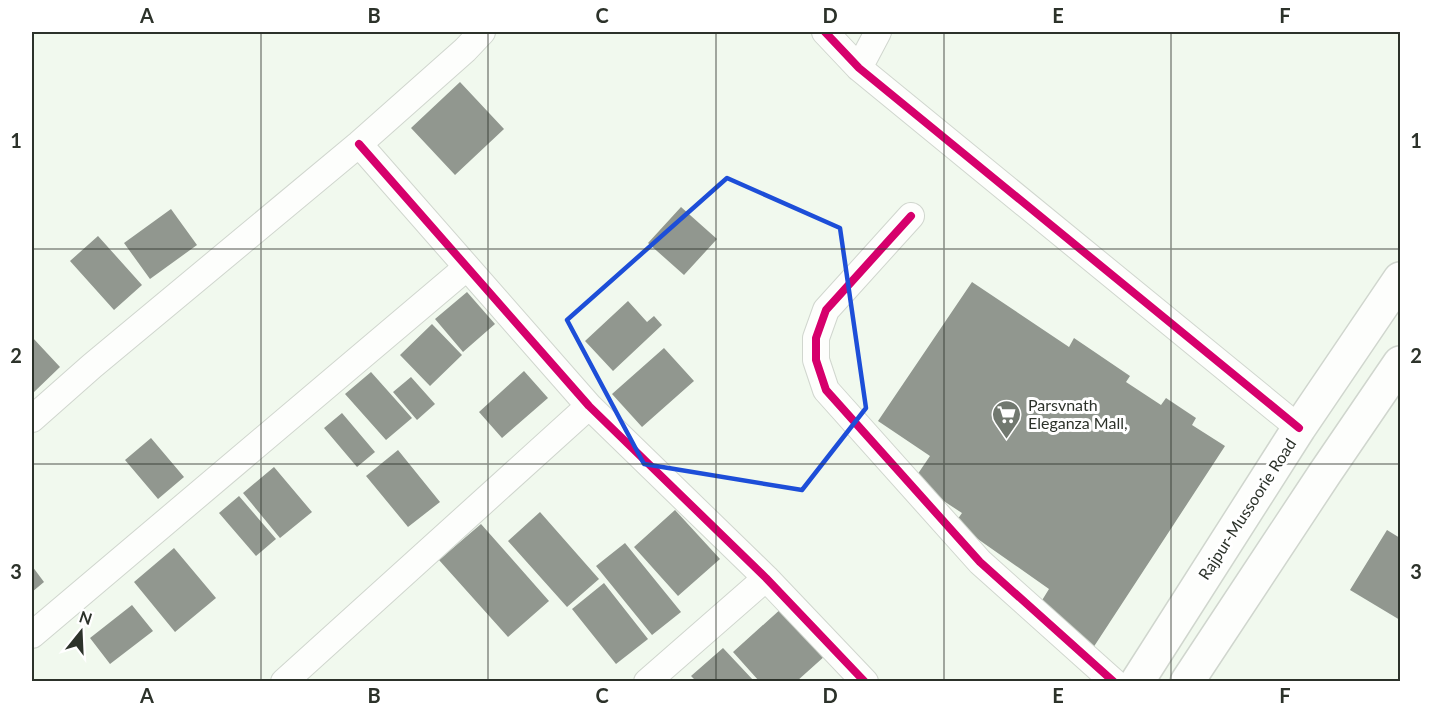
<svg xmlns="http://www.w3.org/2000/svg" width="1432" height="713" viewBox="0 0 1432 713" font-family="Lato,sans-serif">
	<rect width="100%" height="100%" fill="#f1f9ee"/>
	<path fill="#91978f" d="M460 82 504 129 455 175 411 128Z
		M681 207 717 239 684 275 648 243Z
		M171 209 197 245 150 279 124 243Z
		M98 236 142 285 114 310 70 261Z
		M972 282 1069 347 1074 338 1130 376 1126 382 1161 405 1166 398 1196 418 1192 425 1225 446 1093 648 1036 610 1049 589 955 523 962 513 913 481 930 456 878 421Z
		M467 292 495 324 463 352 435 319Z
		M628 301 647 322 654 316 662 325 613 371 585 341Z
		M432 324 462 355 430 386 400 355Z
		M32 337 60 367 33 393 32 391Z
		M664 348 694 381 642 427 612 394Z
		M524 371 548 398 502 438 479 412Z
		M371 372 412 418 386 440 345 394Z
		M411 377 435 404 417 420 393 392Z
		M342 413 375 452 357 467 324 428Z
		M151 438 184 477 158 499 125 460Z
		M398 450 440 502 408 527 366 476Z
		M274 467 312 512 280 538 243 493Z
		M239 496 276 539 256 556 219 513Z
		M675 510 720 559 678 596 634 547Z
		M540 512 599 579 567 607 508 541Z
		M481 524 549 601 508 637 439 560Z
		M1387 530 1400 538V620L1350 590Z
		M625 543 681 612 652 635 596 566Z
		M174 548 216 598 175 632 134 582Z
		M32 566 44 582 32 592Z
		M604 583 648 639 616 664 572 609Z
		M132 605 153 631 110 664 90 638Z
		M783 607 826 655 797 681H759L733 652Z
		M723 648 754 681H696L691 676Z"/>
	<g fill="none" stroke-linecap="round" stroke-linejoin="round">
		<defs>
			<path id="street" d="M825 32 859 68 1299 428
				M859 68 878 32
				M359 144 589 406 766 578 865 682
				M911 216 826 310 816 338V360L826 390 980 562 1114 682
				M32 419 92 366 359 144 465 50 482 32
				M32 635 466 268
				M284 682 589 406
				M647 682 766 578"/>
			<path id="primary" d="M1137 682 1299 428 1400 279
				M1187 682 1325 473 1400 363"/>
		</defs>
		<use href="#street" stroke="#d0d6ce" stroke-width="28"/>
		<use href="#primary" stroke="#d0d6ce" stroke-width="36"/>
		<use href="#street" stroke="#fdfefc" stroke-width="26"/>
		<use href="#primary" stroke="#fdfefc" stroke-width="33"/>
		<defs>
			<path id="cycleway" d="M825 32 859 68 1299 428
				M359 144 589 406 766 578 865 682
				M911 216 826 310 816 338V360L826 390 980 562 1114 682"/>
		</defs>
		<use href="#cycleway" stroke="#fff" stroke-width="11"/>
		<use href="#cycleway" stroke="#d6006c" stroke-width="8"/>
	</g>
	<path fill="none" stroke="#1d4ed8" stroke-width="4.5" stroke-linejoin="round" d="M727 178 840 228 866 408 802 490 644 464 567 320Z"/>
	<path fill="none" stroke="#2c322a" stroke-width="1.5" stroke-opacity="0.55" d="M261 32V682M488 32V682M716 32V682M944 32V682M1171 32V682M32 249H1400M32 464H1400"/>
	<defs>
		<symbol id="supermarket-pin" viewBox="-11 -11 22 30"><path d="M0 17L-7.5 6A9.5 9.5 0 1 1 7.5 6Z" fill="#71786f" stroke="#fff"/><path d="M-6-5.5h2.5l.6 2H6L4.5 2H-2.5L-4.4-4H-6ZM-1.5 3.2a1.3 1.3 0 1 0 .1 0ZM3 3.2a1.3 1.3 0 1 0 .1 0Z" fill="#fff"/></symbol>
	</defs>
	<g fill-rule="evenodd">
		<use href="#supermarket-pin" x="990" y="398" width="33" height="45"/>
	</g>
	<g text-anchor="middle" stroke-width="6" stroke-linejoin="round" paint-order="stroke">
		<g font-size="16" fill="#2c322a" stroke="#fff" text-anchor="start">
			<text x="1028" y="411">Parsvnath<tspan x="1028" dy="18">Eleganza Mall,</tspan></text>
		</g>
		<g font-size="16" fill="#2c322a" stroke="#fff">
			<text transform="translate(1247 509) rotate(-57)" y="6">Rajpur-Mussoorie Road</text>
		</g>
	</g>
	<rect width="1432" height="713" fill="none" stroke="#ffffff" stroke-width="66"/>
	<g transform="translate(81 632) rotate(18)" stroke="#ffffff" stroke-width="4.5" paint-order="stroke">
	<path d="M0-4.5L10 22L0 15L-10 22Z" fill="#2c322a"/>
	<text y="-9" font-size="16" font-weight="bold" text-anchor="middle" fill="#2c322a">N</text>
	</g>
	<rect x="33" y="33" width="1366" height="647" fill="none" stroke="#2c322a" stroke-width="2"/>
	<g font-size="20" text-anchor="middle" font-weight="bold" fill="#2c322a">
		<text x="147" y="23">A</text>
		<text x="374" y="23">B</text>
		<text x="602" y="23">C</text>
		<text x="830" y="23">D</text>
		<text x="1058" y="23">E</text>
		<text x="1285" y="23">F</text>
		<text x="16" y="148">1</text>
		<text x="1416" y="148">1</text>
		<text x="16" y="363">2</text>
		<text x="1416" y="363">2</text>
		<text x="16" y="579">3</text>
		<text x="1416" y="579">3</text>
		<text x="147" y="703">A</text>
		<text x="374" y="703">B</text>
		<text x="602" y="703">C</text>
		<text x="830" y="703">D</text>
		<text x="1058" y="703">E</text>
		<text x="1285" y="703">F</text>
	</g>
</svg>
